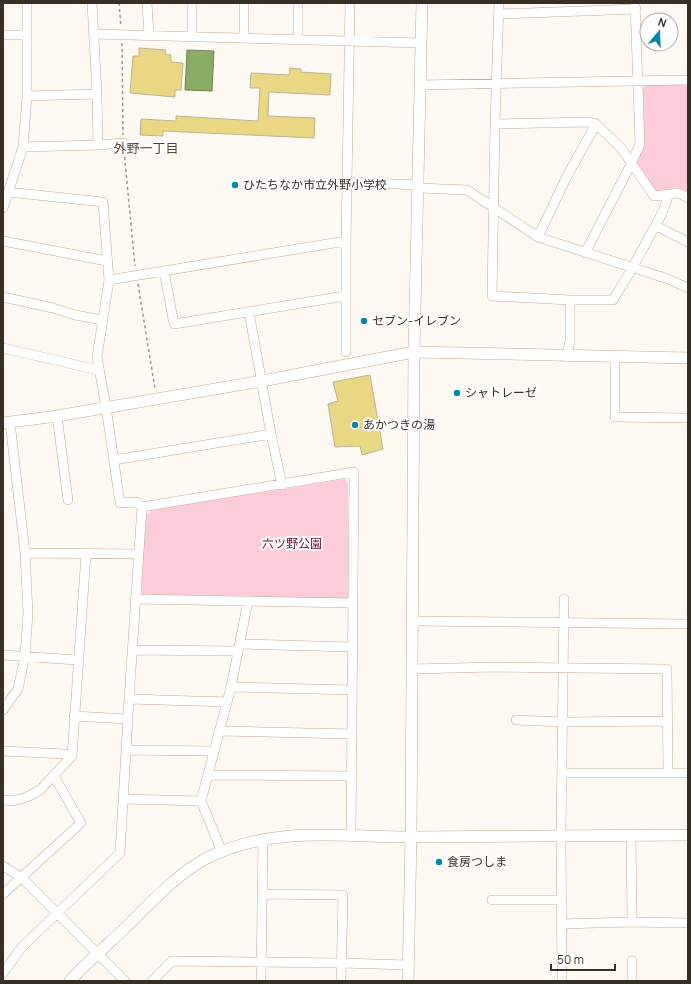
<svg xmlns="http://www.w3.org/2000/svg" width="691" height="984" viewBox="0 0 691 984" font-family="Manrope,'Noto Sans JP',sans-serif">
	<rect width="100%" height="100%" fill="#fff9f4"/>
	<path fill="#fdccd9" d="M646 85H688V192L678 187 655 193 636 164 637 159 644 146 643 88Z
		M345 479 348 484V600L142 595 141 556 144 516 153 510Z"/>
	<path fill="#8bac64" stroke="#728651" d="M187 50 214 51 212 91 185 90Z"/>
	<path fill="#e9d784" stroke="#bbb493" d="M139 48 166 50 165 54 171 55V62L183 63 181 90H175V97L130 93 133 56H139Z
		M290 68 301 69V72L331 74 330 95 269 92 268 116 315 118 314 138 163 131V136L140 135 141 119 176 121V116L258 121 260 88H250L251 73 289 75Z
		M370 375 383 449 362 455 360 446 335 447 328 404 338 401 333 382Z"/>
	<g fill="none" stroke-linecap="round" stroke-linejoin="round">
		<defs>
			<path id="minor" d="M92 3 97 94 98 145
				M147 3 149 35
				M192 3V37
				M244 3V38
				M499 3 495 124 492 296 570 300
				M499 14 636 9
				M94 34 421 43
				M3 35H27
				M298 39V3
				M421 85 688 80
				M27 96 97 94
				M495 124 587 122 596 124 621 148 654 196 678 193 688 198
				M23 147 98 145 124 143
				M347 182 419 185
				M419 188 467 190 538 237 668 279 688 288
				M8 192 103 202 109 280 97 357 106 407 120 503 136 502 142 507
				M3 208 23 147 27 96V3
				M656 226 688 242
				M538 237 566 178 596 124
				M3 241 107 261
				M585 253 631 164 640 144 635 3
				M164 271 174 324 345 296
				M109 280 346 241
				M3 297 53 308 75 315 102 320
				M249 312 271 434 282 485
				M3 348 98 370
				M346 352V241L350 3
				M567 356 570 341V300H613C626 279 638 259 649 237 657 224 665 210 668 195
				M615 357V417L688 418
				M57 416 68 500
				M114 460 271 434
				M142 507 354 472 351 835
				M25 553 138 554
				M135 599 353 603
				M413 621 688 624
				M240 644 352 647
				M132 650 238 651
				M3 655 77 660
				M412 669 494 667 667 669 668 773
				M231 687 352 690
				M129 699 227 702
				M3 710 18 689 25 656 28 613 25 553 10 422
				M74 716 127 719
				M516 720 563 722 667 721
				M219 731 352 734
				M126 750 214 751
				M3 751 65 754 72 756
				M563 773H688
				M208 775 351 776
				M123 799 201 801
				M3 800 13 801 27 797 40 790 72 756 86 554
				M631 835 632 922
				M222 852 201 801 231 687 248 601
				M3 866 22 878 125 981
				M3 894 81 823 54 776
				M263 894 343 895 341 981
				M492 900H562
				M561 924 632 922 688 923
				M632 961V981
				M3 973 22 947 120 853 129 699 142 507
				M152 981 172 961 342 963 408 965
				M261 981 263 839
				M562 981 561 835 564 599"/>
			<path id="tertiary" d="M3 423 57 416 262 381 414 352 688 358
				M70 981C86 963 105 947 123 930 149 905 175 875 207 858 274 825 341 837 412 837 504 837 596 836 688 835
				M408 981 411 837 414 352 422 3"/>
		</defs>
		<use href="#minor" stroke="#c3a991" stroke-width="10"/>
		<use href="#tertiary" stroke="#c3a991" stroke-width="12"/>
		<path stroke="#9d948d" stroke-width="1.5" stroke-dasharray="3 3" stroke-linecap="butt" d="M119 3 121 27
			M122 43 123 135
			M124 151 135 266
			M138 284 155 389"/>
		<use href="#minor" stroke="#fff" stroke-width="9"/>
		<use href="#tertiary" stroke="#fff" stroke-width="11"/>
	</g>
	<g fill="#0887aa" stroke="#fff" stroke-width="1.5">
		<circle cx="235" cy="185" r="4"/>
		<circle cx="364" cy="321" r="4"/>
		<circle cx="457" cy="393" r="4"/>
		<circle cx="355" cy="425" r="4"/>
		<circle cx="439" cy="862" r="4"/>
	</g>
	<g text-anchor="middle" stroke-width="4" stroke-linejoin="round" paint-order="stroke">
		<g font-size="12" fill="#392e24" stroke="#fff" text-anchor="start">
			<text x="243" y="189">ひたちなか市立外野小学校</text>
			<text x="372" y="325">セブン-イレブン</text>
			<text x="465" y="397">シャトレーゼ</text>
			<text x="363" y="429">あかつきの湯</text>
			<text x="447" y="866">食房つしま</text>
		</g>
		<g font-size="12" fill="#6d0837" stroke="#fff">
			<text x="292" y="548">六ツ野公園</text>
		</g>
		<g font-size="13" fill="#5c4530" stroke="#fff">
			<text x="146" y="153">外野一丁目</text>
		</g>
	</g>
	<rect width="691" height="984" fill="none" stroke="#392e24" stroke-width="8"/>
	<g transform="translate(659 32) rotate(19)"><circle r="19" fill="#ffffff" stroke="#b0aba7"/>
	<path d="M0-3L7 15L0 10L-7 15Z" fill="#0887aa"/>
	<text y="-6" font-size="11" font-weight="bold" text-anchor="middle" fill="#392e24">N</text>
	</g>
	<path d="M551 964v6h64v-6" fill="none" stroke="#392e24" stroke-width="2"/>
	<text x="557" y="964" font-size="12" fill="#392e24" stroke="#ffffff" stroke-width="3" paint-order="stroke">50 m</text>
</svg>
